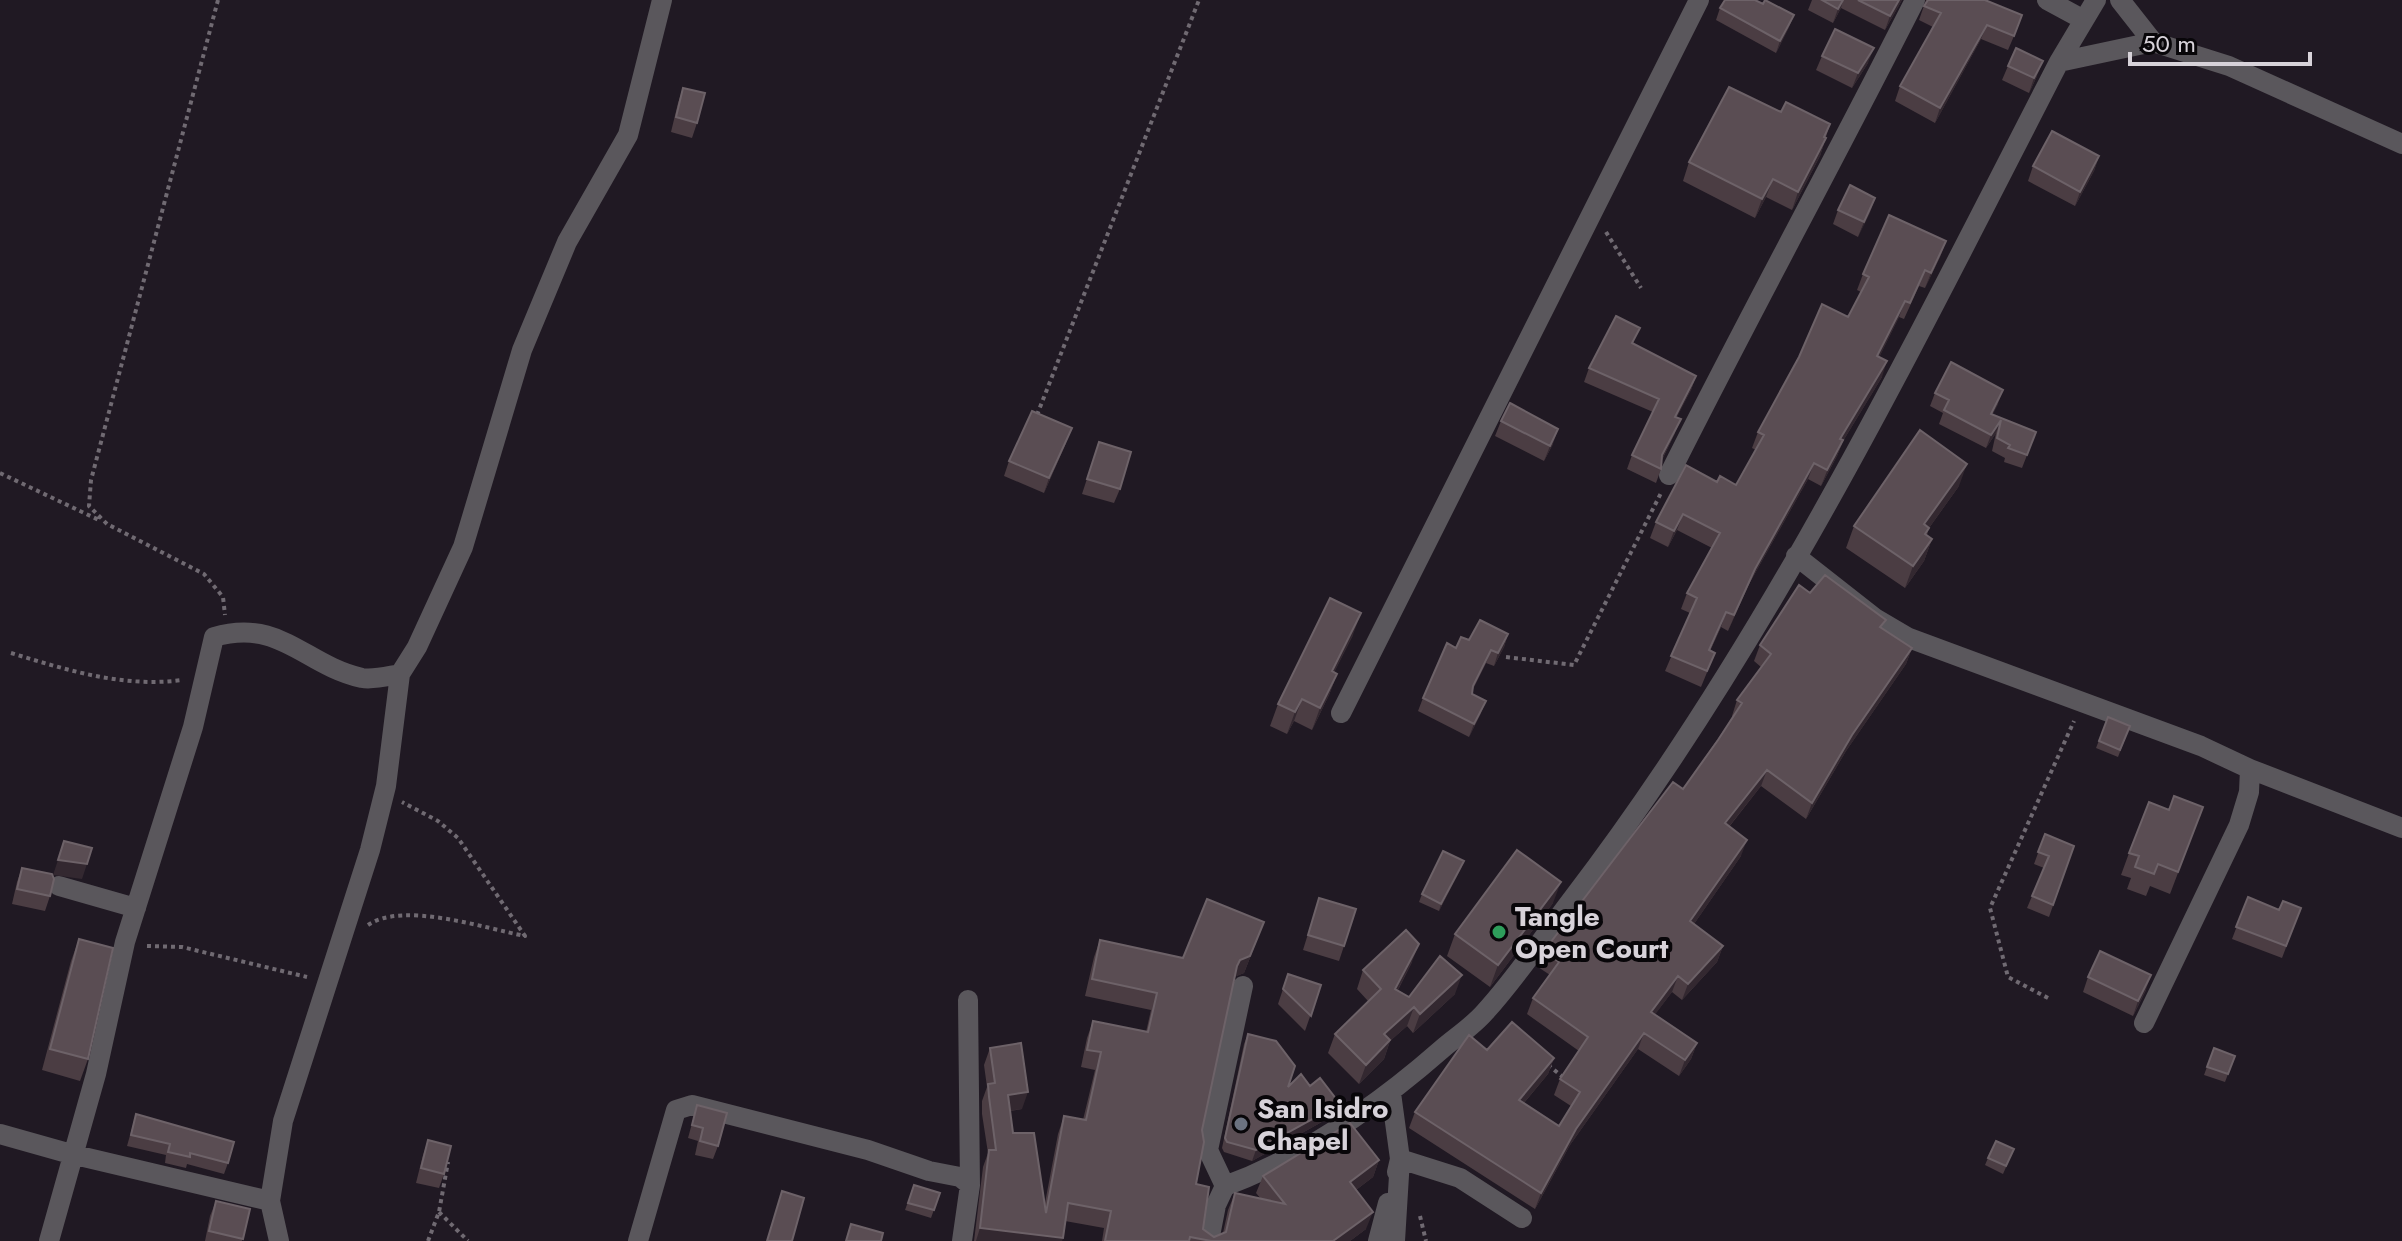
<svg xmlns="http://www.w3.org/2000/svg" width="2402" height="1241" viewBox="0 0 2402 1241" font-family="Jost,sans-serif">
	<rect width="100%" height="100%" fill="#201923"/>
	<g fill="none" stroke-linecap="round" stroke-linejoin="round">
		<path stroke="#706a72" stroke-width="4" stroke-dasharray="4 4" stroke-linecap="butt" d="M218 0 91 480 89 506 107 524 204 574 223 597 225 615
			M1606 232 1641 288
			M1037 415 1199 0
			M0 473 101 521
			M11 653C67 670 123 688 182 680
			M1506 657 1574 665 1661 493
			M368 925C403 901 484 928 525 936L458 838 438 821 402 802
			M147 946 182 947 307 977
			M2048 998 2008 977 1990 908 2074 721
			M1548 1065 1563 1077
			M439 1212 468 1241
			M1420 1216 1426 1241
			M428 1241 439 1212 448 1162"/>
		<path stroke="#5a575c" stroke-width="20" d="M2047 0 2084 20
			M2120 0 2153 42
			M2059 62 2153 42 2229 66 2402 144
			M1669 475C1749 315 1835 159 1915 0
			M1796 556 1875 618 1909 638 2201 746 2250 769 2249 792 2239 825 2144 1023
			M1341 713 1699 0
			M2250 769 2402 828
			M59 886 136 908
			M1391 1093 1400 1159 1397 1172
			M0 1134 71 1154 270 1201
			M1225 1186 1208 1150 1243 986
			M49 1241 96 1074 125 942 193 727 214 637C281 618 304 665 362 678 374 680 388 676 400 674
			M279 1241 270 1201 283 1121 370 850 386 786 400 674 417 647 463 547 522 350 567 242 628 135 662 0
			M638 1241 676 1110 692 1105 868 1150 929 1171 960 1177 970 1185
			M962 1241 970 1185 968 1000
			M1209 1241 1216 1205 1225 1186C1306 1156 1377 1106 1442 1049 1456 1037 1473 1026 1485 1012 1517 977 1544 936 1573 898 1769 642 1912 347 2059 62L2096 0
			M1378 1241 1388 1203
			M1395 1241 1400 1159 1460 1178 1522 1218"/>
	</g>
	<path fill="#4b3d43" d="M1812 0H1902L1885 30 1841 8 1833 23 1808 10Z
		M1926 0H1985L2017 29 2008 50 1981 39 1935 123 1895 101 1900 86 1933 27 1919 20Z
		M1763 4 1794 15 1789 27 1776 53 1716 20 1720 8Z
		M1822 56 1868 63 1852 88 1816 70Z
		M2008 66 2037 76 2029 93 2002 80Z
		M683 88 697 123 692 138 671 132 678 103Z
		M1781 112 1830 124 1820 156 1792 210 1766 197 1755 218 1683 181 1689 162Z
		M2099 156 2094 171 2075 206 2028 181 2033 166Z
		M1875 198 1858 237 1833 224 1838 210Z
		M1946 241 1940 257 1925 288 1919 286 1904 319 1899 317 1879 357 1882 377 1843 441 1837 456 1821 486 1808 479 1749 584 1728 631 1721 627 1710 651 1715 653 1701 687 1665 671 1690 613 1681 609 1687 593 1712 548 1677 530 1668 547 1650 538 1656 522 1717 482 1736 485 1756 450 1752 448 1758 432 1848 317 1861 292 1857 290 1863 274Z
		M1634 344 1696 376 1691 390 1676 417 1675 433 1662 460 1661 469 1656 483 1627 469 1632 455 1653 412 1584 382 1589 368Z
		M1935 393 1998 404 1992 415 2036 432 2022 468 2004 462 2005 458 1992 451 1996 433 1986 448 1939 424 1943 413 1930 406Z
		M1501 421 1553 444 1544 461 1495 436Z
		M1099 442 1120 489 1114 503 1082 494Z
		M1066 443 1044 493 1004 476 1009 461Z
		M1959 486 1929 528 1927 535 1932 539 1924 561 1905 588 1846 548 1854 526Z
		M1810 593 1882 629 1912 648 1906 664 1846 751 1806 819 1761 786 1729 827 1741 856 1694 924 1723 946 1717 962 1682 1000 1672 992 1655 1014 1697 1043 1691 1059 1679 1076 1638 1049 1570 1145 1535 1209 1409 1128 1415 1112 1487 1050 1554 1058 1548 1074 1524 1103 1559 1126 1571 1106 1554 1095 1560 1079 1579 1051 1527 1014 1533 998 1550 975 1538 967 1544 951 1683 789 1733 717 1732 716 1737 700 1761 667 1754 661 1760 645Z
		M1508 634 1504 647 1494 666 1486 663 1472 691V694L1481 713 1469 737 1418 711 1423 698 1456 648 1469 640Z
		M1353 635 1334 672 1337 674 1329 695 1312 730 1294 721 1287 734 1270 726 1278 704Z
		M2108 717 2130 726 2118 757 2096 748Z
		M2203 807 2170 894 2150 886 2146 896 2127 889 2131 878 2121 875 2129 853 2169 810Z
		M2045 834 2074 846 2049 917 2027 908 2044 868 2034 864Z
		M1464 861 1439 911 1419 902 1422 894Z
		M22 868 50 896 45 911 12 904 17 882Z
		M2248 897 2279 910 2301 908 2282 958 2232 939Z
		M1319 898 1344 946 1339 961 1303 950Z
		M1553 903 1490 987 1447 956 1455 934Z
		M1264 922 1244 973 1234 977 1202 1130 1196 1184 1203 1229 1214 1237 1223 1233 1228 1210 1235 1193 1261 1199 1256 1193 1263 1176 1379 1160 1373 1177 1356 1190 1366 1229 1350 1241H1102L1104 1228 1065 1221 1062 1241H974L983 1167 988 1153 982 1114V1101L987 1087 984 1065 990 1048 1022 1109 1010 1111 1013 1133 1045 1203 1058 1134 1064 1116 1083 1120 1095 1070 1081 1067 1087 1038 1093 1021 1146 1032 1151 1010 1085 996 1094 957 1100 940 1183 958Z
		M79 939 88 1059 80 1081 42 1070 71 961Z
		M1412 962 1398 990 1409 997 1455 994 1413 1033 1407 1026 1390 1041 1384 1059 1359 1084 1328 1053 1335 1034 1368 1001 1357 989 1363 970Z
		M1288 974 1321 985 1305 1031 1278 1004Z
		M2088 977 2146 990 2133 1016 2083 992Z
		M1248 1034 1288 1087 1310 1086 1340 1104 1336 1114 1252 1161 1224 1152 1222 1148 1244 1044Z
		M2214 1048 2235 1056 2225 1082 2204 1075Z
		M697 1105 718 1146 713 1159 695 1155 698 1141 688 1138Z
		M136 1114 228 1163 224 1174 187 1164 186 1168 165 1163 166 1155 127 1146Z
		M428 1140 444 1174 439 1188 416 1183 423 1155Z
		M2014 1149 2003 1174 1985 1165 1988 1158Z
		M914 1185 940 1193 931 1218 905 1210Z
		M216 1201 250 1209 242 1241H205L210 1216Z"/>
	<path fill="#332830" d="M1843 0 1841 8 1833 23 1838 9Z
		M1899 0H1902L1885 30 1890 16Z
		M1794 15 1789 27 1776 53 1780 41Z
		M1987 25 1981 39 1935 123 1940 108Z
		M1874 48 1868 63 1852 88 1858 73Z
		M2043 61 2037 76 2029 93 2034 78Z
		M1826 138 1820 156 1792 210 1798 192Z
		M2099 156 2094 171 2075 206 2080 192Z
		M1773 179 1766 197 1755 218 1762 199Z
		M1875 198 1870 213 1858 237 1864 222Z
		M1946 241 1940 257 1925 288 1931 273Z
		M1905 301 1899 317 1872 372 1877 356Z
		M1887 361 1882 377 1843 441 1837 456 1821 486 1840 439Z
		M1696 376 1691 390 1670 431 1675 417Z
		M2003 390 1998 404 1986 428 1991 414Z
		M1681 419 1675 433 1657 469 1662 455Z
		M2001 420 1996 433 1986 448 1991 435Z
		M1072 428 1066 443 1044 493 1049 478Z
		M1558 429 1553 444 1544 461 1550 446Z
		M1814 463 1808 479 1749 584 1728 631 1755 569Z
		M1967 464 1959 486 1916 546 1924 524Z
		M1683 514 1677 530 1668 547 1674 531Z
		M1932 539 1924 561 1905 588 1913 566Z
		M1726 612 1721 627 1703 666 1709 650Z
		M1361 613 1353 635 1324 693 1332 671Z
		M1508 634 1504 647 1494 666 1498 653Z
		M1912 648 1906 664 1846 751 1806 819 1812 803 1852 735Z
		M1491 650 1486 663 1468 699 1473 686Z
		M1337 674 1329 695 1312 730 1320 708Z
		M1302 699 1294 721 1287 734 1295 712Z
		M1486 701 1481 713 1469 737 1474 724Z
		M1767 770 1761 786 1719 839 1725 823Z
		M1747 840 1741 856 1685 937 1690 921Z
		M58 860 87 864 82 879 53 875Z
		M1464 861 1461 869 1439 911 1441 904Z
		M1561 882 1553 903 1490 987 1498 965Z
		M1264 922 1244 973 1234 977 1237 966Z
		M1419 944 1412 962 1389 1007 1395 989Z
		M1723 946 1717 962 1682 1000 1688 984Z
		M1462 975 1455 994 1413 1033 1420 1014Z
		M2151 975 2146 990 2133 1016 2138 1001Z
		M1678 976 1672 992 1645 1028 1651 1012Z
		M1414 1007 1407 1026 1390 1041 1384 1059 1359 1084 1366 1065 1384 1034Z
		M1644 1033 1638 1049 1570 1145 1535 1209 1541 1193 1576 1129Z
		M1697 1043 1691 1059 1679 1076 1685 1060Z
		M1554 1058 1548 1074 1513 1116 1519 1100Z
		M1028 1092 1022 1109 1002 1112 1008 1095Z
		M1340 1104 1336 1114 1252 1161 1256 1150Z
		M1379 1160 1373 1177 1344 1199 1350 1182Z
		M1373 1212 1366 1229 1350 1241H1333Z
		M980 1228 1063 1238 1062 1241H976Z"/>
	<path fill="#5a4d53" stroke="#6d6268" stroke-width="2" d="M1725 0H1755L1763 4 1765 0 1794 15 1780 41 1720 8Z
		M1822 0H1843L1838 9Z
		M1858 0H1899L1890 16Z
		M1928 0H1985L2022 15 2014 36 1987 25 1940 108 1900 86 1941 13 1924 6Z
		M1835 29 1874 48 1858 73 1822 56Z
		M2016 48 2043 61 2034 78 2008 66Z
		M1729 87 1781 112 1786 102 1830 124 1824 137 1826 138 1798 192 1773 179 1762 199 1689 162Z
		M683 88 705 93 697 123 676 117Z
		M2052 131 2099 156 2080 192 2033 166Z
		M1850 185 1875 198 1864 222 1838 210Z
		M1889 215 1946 241 1931 273 1925 270 1910 303 1905 301 1877 356 1887 361 1840 439 1843 440 1827 470 1814 463 1755 569 1734 615 1726 612 1709 650 1715 653 1707 671 1671 656 1697 598 1687 593 1720 533 1683 514 1674 531 1656 522 1686 465 1717 482 1720 476 1736 485 1764 435 1758 432 1799 357 1822 304 1848 317 1869 277 1863 274Z
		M1616 316 1640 328 1632 343 1696 376 1675 417 1681 419 1662 455 1661 469 1632 455 1659 399 1589 368Z
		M1951 362 2003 390 1991 414 2036 432 2027 455 2008 448 2010 445 1997 438 2001 420 1991 435 1944 410 1949 400 1935 393Z
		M1510 403 1558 429 1550 446 1501 421Z
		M1032 411 1072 428 1049 478 1009 461Z
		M1920 430 1967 464 1924 524 1929 528 1925 534 1932 539 1913 566 1854 526Z
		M1099 442 1131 452 1120 489 1087 479Z
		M1825 575 1886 620 1880 627 1912 648 1852 735 1812 803 1767 770 1725 823 1747 840 1690 921 1723 946 1688 984 1678 976 1651 1012 1697 1043 1685 1060 1644 1033 1576 1129 1541 1193 1415 1112 1469 1035 1487 1050 1512 1022 1554 1058 1519 1100 1559 1126 1580 1092 1560 1079 1588 1037 1533 998 1559 962 1544 951 1673 782 1683 789 1718 740 1742 703 1737 700 1771 654 1760 645 1799 585 1810 593Z
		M1330 598 1361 613 1332 671 1337 674 1320 708 1302 699 1295 712 1278 704Z
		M1480 620 1508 634 1498 653 1491 650 1473 686 1472 694 1486 701 1474 724 1423 698 1447 643 1456 648 1461 637 1469 640Z
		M2108 717 2130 726 2120 750 2099 741Z
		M2174 796 2203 807 2178 872 2158 864 2154 874 2135 867 2139 856 2129 853 2149 802 2169 810Z
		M2045 834 2074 846 2053 905 2032 896 2049 856 2038 852Z
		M64 841 92 848 87 864 58 860Z
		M1517 850 1561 882 1498 965 1455 934Z
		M1443 851 1464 861 1441 904 1422 894Z
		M22 868 52 874 54 879 50 896 17 889Z
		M2248 897 2279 910 2283 901 2301 908 2286 946 2236 927Z
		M1319 898 1356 909 1344 946 1308 935Z
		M1207 899 1264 922 1250 956 1240 960 1237 966 1202 1130 1204 1142 1196 1184 1209 1187 1203 1229 1214 1237 1226 1232 1235 1193 1285 1204 1263 1176 1350 1123 1379 1160 1350 1182 1373 1212 1333 1241H1211L1190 1237 1189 1241H1105L1111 1211 1068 1203 1063 1238 980 1228 989 1150H996L989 1097 988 1084 995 1083 990 1048 1021 1043 1028 1092 1008 1095 1013 1133H1034L1046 1213 1064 1116 1086 1120 1101 1052 1087 1050 1093 1021 1148 1032 1157 993 1092 979 1100 940 1183 958Z
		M1406 930 1419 944 1395 989 1409 997 1440 956 1462 975 1420 1014 1414 1007 1384 1034 1390 1040 1366 1065 1335 1034 1381 989 1363 970Z
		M79 939 113 948 88 1059 50 1049Z
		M2100 951 2151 975 2138 1001 2088 977Z
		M1288 974 1321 985 1311 1016 1283 989Z
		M1248 1034 1276 1041 1295 1066 1288 1087 1301 1074 1310 1086 1320 1078 1340 1104 1256 1150 1227 1142 1225 1138Z
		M2214 1048 2235 1056 2228 1074 2207 1067Z
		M697 1105 727 1113 718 1146 700 1141 703 1128 692 1125Z
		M136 1114 234 1142 228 1163 190 1153V1157L168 1152 170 1144 131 1135Z
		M428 1140 451 1146 444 1174 421 1168Z
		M1996 1141 2014 1149 2006 1166 1988 1158Z
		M914 1185 940 1193 934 1210 908 1203Z
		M782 1191 804 1198 792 1241H767Z
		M216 1201 250 1209 243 1239 209 1231Z
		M851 1224 883 1233 881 1241H846Z"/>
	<circle fill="#2e9e5b" stroke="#080609" stroke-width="3" cx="1499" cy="932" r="8"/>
	<circle fill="#6b7280" stroke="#080609" stroke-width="3" cx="1241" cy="1124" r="8"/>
	<g text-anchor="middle" stroke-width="8" stroke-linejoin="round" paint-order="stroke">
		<g font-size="28" font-weight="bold" fill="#d7d2d9" stroke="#080609" text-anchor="start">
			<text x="1515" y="926">Tangle<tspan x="1515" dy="32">Open Court</tspan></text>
			<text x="1257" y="1118">San Isidro<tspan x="1257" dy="32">Chapel</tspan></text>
		</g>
	</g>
	<path d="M2130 52v12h180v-12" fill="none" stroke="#d7d2d9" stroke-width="4"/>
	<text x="2142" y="52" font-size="24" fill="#d7d2d9" stroke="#080609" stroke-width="6" paint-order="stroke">50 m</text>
</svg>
